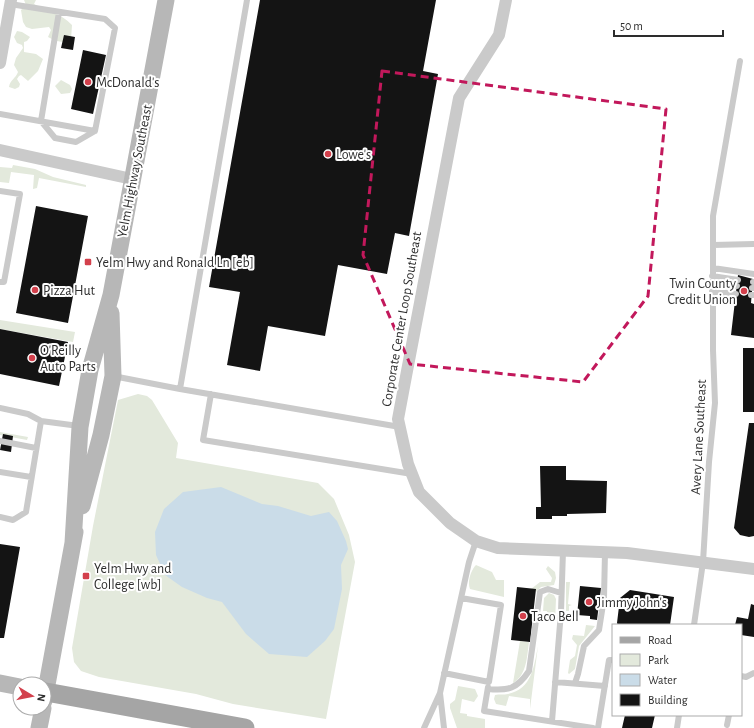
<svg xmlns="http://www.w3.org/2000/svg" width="754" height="728" viewBox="0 0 754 728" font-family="'Alegreya Sans',sans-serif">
	<rect width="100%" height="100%" fill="#fff"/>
	<path fill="#e3e9dc" d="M24 0H36L34 4C47 11 61 13 72 25L71 40C63 44 56 41 48 37L51 30 49 27 32 29 26 27 23 22 21 10 26 5Z
		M17 31 22 32 30 37 27 41 24 42V52L36 54 43 59 38 71 28 81 21 75 19 76 17 79 20 84 19 87 15 89 9 87C10 80 16 78 18 72L14 65 16 58 23 48 22 45 17 43 14 37Z
		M61 80 70 85 72 89 70 93 61 94 55 86Z
		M13 165 35 169 53 177 86 185V187L39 178 37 188 33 189 34 175 11 172 9 183 0 182V167L12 168Z
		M0 320 75 332 73 342 0 329Z
		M138 394 147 396 152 400 178 443 176 458 318 483 334 499 349 535 355 562 326 719 233 704 196 694 99 677 81 671 74 662 72 648 93 526 118 400Z
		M0 432 28 437 27 440 0 435Z
		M476 565 492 572 496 580H504V597L470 589C467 582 471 570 476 565Z
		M548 566 555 572 556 578 554 585 541 587 536 592V589H531L540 582H551L552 578 546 569Z
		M566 582H570L568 604 572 605 569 606V611H566Z
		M549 593 554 595 556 599 555 622 545 621 547 611H543L544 598Z
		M586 625 595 626 579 646 575 669 569 674 568 673 570 660 575 656 577 645 572 639 573 635 584 636Z
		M520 641 529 642C527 656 527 675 513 683Z
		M538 646 530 709V699L509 696 506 706 496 704 494 699 495 695C499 694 504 695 508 694 532 689 534 666 538 646Z
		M458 686 475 689 478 696 474 702 462 699 460 713 467 714V716L485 719V728H457L450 708V704L455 700Z"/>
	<path fill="#cadce8" d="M221 487 262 504 278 506 311 516 329 512 337 521 346 541 348 549 341 565 342 589 334 629 325 641 307 657 269 654 246 634 222 602 207 598 182 587 165 575 156 555 155 532 164 509 183 492Z"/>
	<path fill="#141414" d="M260 0H436L423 71 438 74 409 236 395 233 387 274 338 265 325 336 268 326 260 371 227 365 240 292 209 287Z
		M64 35 75 37 73 50 61 48Z
		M83 50 106 55 93 114 71 109Z
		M36 206 88 216 68 323 16 313Z
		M738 275 753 279 751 303 754 304V338L731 335Z
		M0 329 68 342 59 386 0 374Z
		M743 348H754V412H743Z
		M749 423H754V536L749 537 740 535 734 528Z
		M3 434 13 436 11 452 0 450Z
		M540 466H566V480L607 481 606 513 567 514V516H552V519H536V507H541Z
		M0 544 20 547 4 638H0Z
		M580 586 601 588 597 620 590 619V616L577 615Z
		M517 587 536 589 530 642 511 640Z
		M630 590 674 597 670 625H618L617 623 620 598Z
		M751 604 754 605V637L741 635V625H735L737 617 748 619Z
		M625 715H655L652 728H622Z"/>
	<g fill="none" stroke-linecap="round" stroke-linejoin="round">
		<path stroke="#cacaca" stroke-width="6" d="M10 4 105 19 115 28 95 131 76 142 55 138 41 121 59 12
			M0 114 95 131
			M0 191 20 194 4 282H0
			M713 245 754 244
			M713 268 754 274
			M712 276 738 280
			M753 282H754
			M712 283 737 286
			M752 288H754
			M712 291 736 294
			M751 295H754
			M113 376 180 389 247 0
			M180 389 400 427
			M211 394 203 440 412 474
			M0 408 28 414 41 421 26 512 13 520 0 517
			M41 421 79 426
			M0 441 36 448
			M0 472 31 477
			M694 625 703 562 709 462 715 403 713 350V216L740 61
			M444 673 489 682 501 605 461 598
			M741 676 746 677 754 673
			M555 682 605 686
			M575 683 578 674 584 646 599 630 604 598 605 552
			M488 687 484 711 593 728
			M488 689C508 691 517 689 529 671L540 592 548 589 561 593
			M440 693 469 562 476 541
			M552 721 561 612 563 551
			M727 725 729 715
			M424 728 440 693 444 728
			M598 728 609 660H613
			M677 728 679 715"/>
		<path stroke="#cacaca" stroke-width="12" d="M506 0 499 35 459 98 407 371 398 419 408 464 419 492 450 523 476 541 498 548 627 553 754 569
			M0 63 11 0
			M0 150 132 179"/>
		<path stroke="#b7b7b7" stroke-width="17" d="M82 506 101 435 113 376 111 313
			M73 543 80 427 90 370 111 295 166 0
			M0 683 20 687
			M44 701 75 532
			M39 728 43 708"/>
		<path stroke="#a5a5a5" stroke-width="19" d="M46 692 245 728"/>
	</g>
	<path fill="none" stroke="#c2185b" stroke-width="3" stroke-dasharray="8 5" stroke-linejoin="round" d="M382 71 666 109 648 296 583 382 410 364 363 255Z"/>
	<g fill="#d3404c" stroke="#fff" stroke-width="1.5">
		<circle cx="88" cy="82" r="4"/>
		<circle cx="328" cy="154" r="4"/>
		<rect x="84" y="258" width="8" height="8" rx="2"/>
		<circle cx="35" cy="290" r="4"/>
		<circle cx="744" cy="291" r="4"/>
		<circle cx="32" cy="358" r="4"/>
		<rect x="82" y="572" width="8" height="8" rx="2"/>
		<circle cx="589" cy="602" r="4"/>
		<circle cx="523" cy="616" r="4"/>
	</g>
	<g text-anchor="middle" stroke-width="4" stroke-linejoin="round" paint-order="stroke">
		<g font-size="14" fill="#2d2d2d" stroke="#fff" text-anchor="start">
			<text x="96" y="87">McDonald's</text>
			<text x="336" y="159">Lowe's</text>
			<text x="96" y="267">Yelm Hwy and Ronald Ln [eb]</text>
			<text x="736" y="288" text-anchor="end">Twin County<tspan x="736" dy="16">Credit Union</tspan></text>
			<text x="43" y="295">Pizza Hut</text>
			<text x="40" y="355">O'Reilly<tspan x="40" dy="16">Auto Parts</tspan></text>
			<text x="94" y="573">Yelm Hwy and<tspan x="94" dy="16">College [wb]</tspan></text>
			<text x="597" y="607">Jimmy John's</text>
			<text x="531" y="621">Taco Bell</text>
		</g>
		<g font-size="14" fill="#2d2d2d" stroke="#fff">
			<text transform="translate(134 171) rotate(-79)" y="5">Yelm Highway Southeast</text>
			<text transform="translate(401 319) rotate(-80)" y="5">Corporate Center Loop Southeast</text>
			<text transform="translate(698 437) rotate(-87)" y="5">Avery Lane Southeast</text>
		</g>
	</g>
	<rect x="612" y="624" width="130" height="92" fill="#ffffff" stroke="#ababab"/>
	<rect x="620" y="637" width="20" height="6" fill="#a5a5a5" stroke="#ababab"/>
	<text x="648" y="644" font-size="12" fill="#2d2d2d">Road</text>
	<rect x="620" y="654" width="20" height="12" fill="#e3e9dc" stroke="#ababab"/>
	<text x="648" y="664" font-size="12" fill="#2d2d2d">Park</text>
	<rect x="620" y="674" width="20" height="12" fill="#cadce8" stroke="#ababab"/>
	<text x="648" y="684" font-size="12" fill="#2d2d2d">Water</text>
	<rect x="620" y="694" width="20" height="12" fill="#141414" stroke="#ababab"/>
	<text x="648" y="704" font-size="12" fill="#2d2d2d">Building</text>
	<g transform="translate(32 696) rotate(100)"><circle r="19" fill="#ffffff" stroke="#ababab"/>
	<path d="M0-3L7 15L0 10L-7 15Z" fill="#d3404c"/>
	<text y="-6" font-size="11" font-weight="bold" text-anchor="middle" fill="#2d2d2d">N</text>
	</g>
	<path d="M614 30v6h109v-6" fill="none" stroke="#2d2d2d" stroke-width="2"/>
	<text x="620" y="30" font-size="12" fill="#2d2d2d" stroke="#ffffff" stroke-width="3" paint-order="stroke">50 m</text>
</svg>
